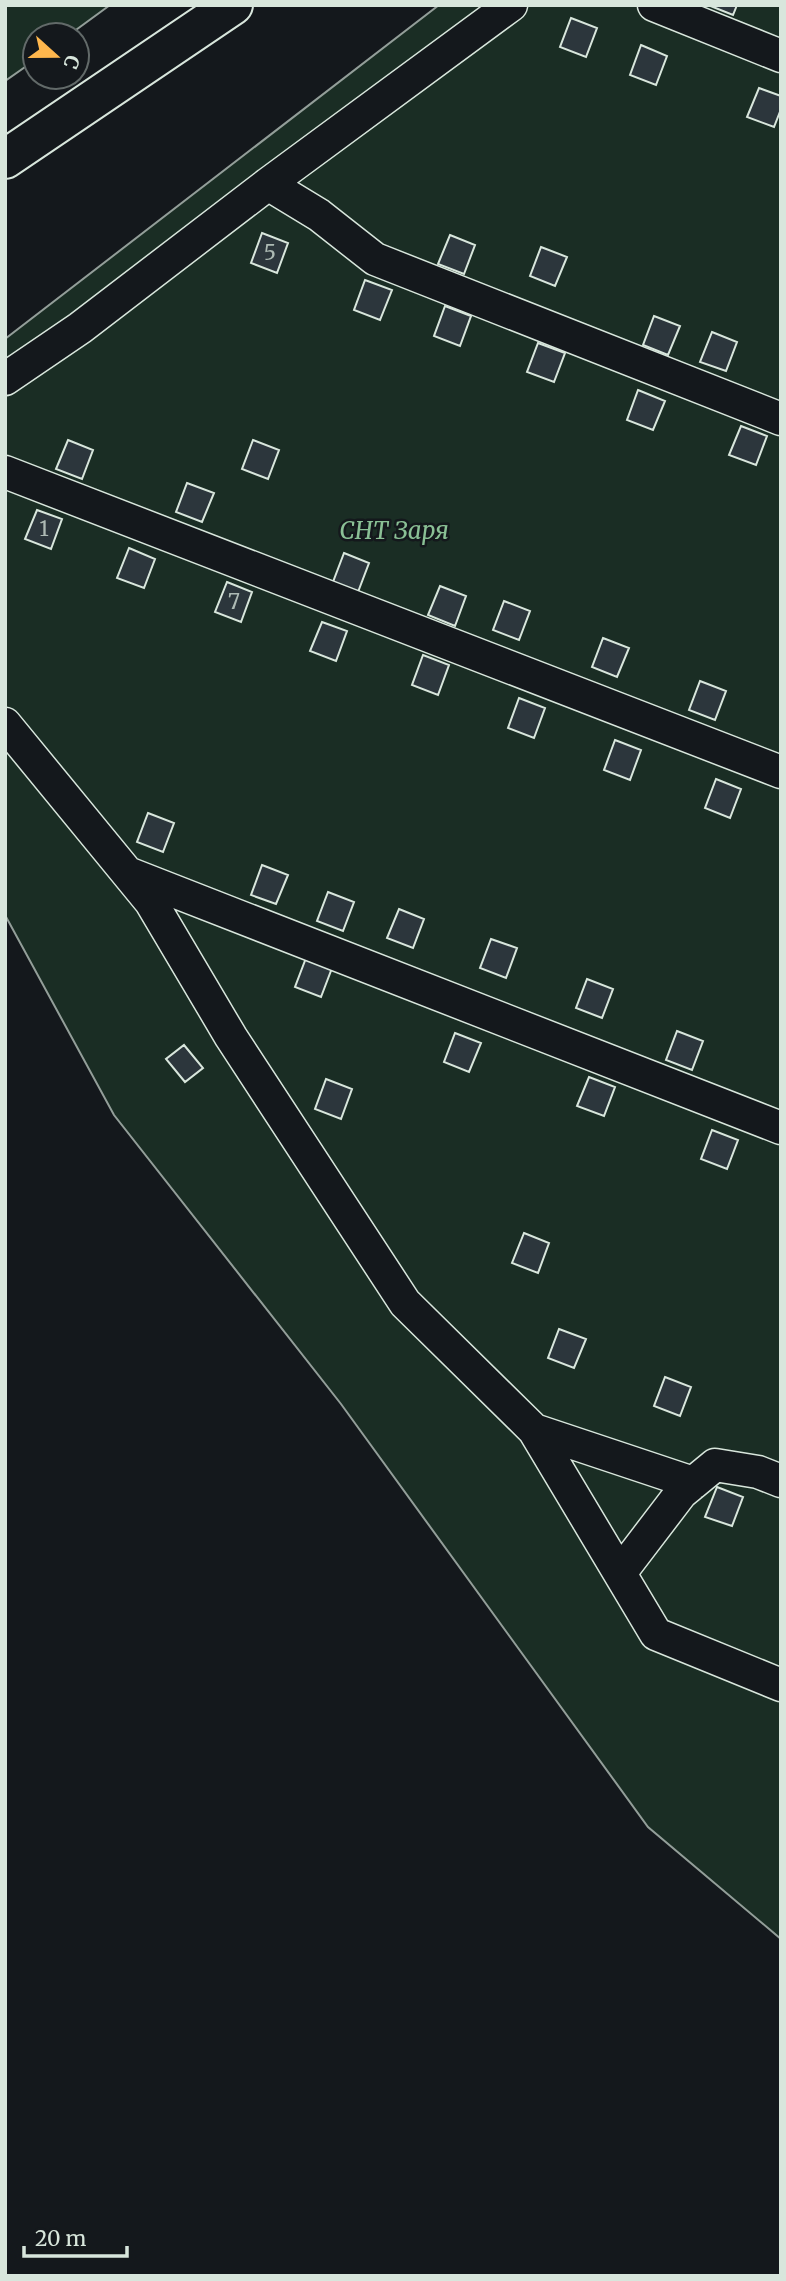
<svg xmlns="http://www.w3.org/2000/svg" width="786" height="2281" viewBox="0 0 786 2281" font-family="Merriweather,serif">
	<rect width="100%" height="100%" fill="#14181c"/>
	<path fill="#1a2d24" stroke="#939e99" stroke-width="2" d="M5 5H110L69 35H35V60L5 81Z
		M439 5H781V1939L648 1827 341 1404 114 1115 5 915V339Z"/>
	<path fill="#2c363c" stroke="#d8e6dc" stroke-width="2" d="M708 5H737L733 15Z
		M571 18 597 28 586 57 560 47Z
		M641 45 667 56 656 85 630 75Z
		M759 88 781 96V109L774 127 747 117Z
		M262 233 288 243 277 273 251 263Z
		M450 235 475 245 464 274 438 264Z
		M541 247 567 257 555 286 530 276Z
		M365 280 392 290 380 320 354 310Z
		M445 306 471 316 460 346 434 336Z
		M654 316 680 326 668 355 643 345Z
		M712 332 737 342 726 371 700 362Z
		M538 343 565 353 554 382 527 372Z
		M638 390 665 401 653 430 627 420Z
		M741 426 767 436 756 465 729 455Z
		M68 440 93 450 82 479 56 469Z
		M253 440 279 450 268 479 242 469Z
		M187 483 214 493 202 522 176 512Z
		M37 510 62 519 51 549 25 539Z
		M129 548 155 559 144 588 117 578Z
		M344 553 369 563 358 592 333 582Z
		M227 582 252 592 241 622 215 612Z
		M440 586 466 596 455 626 428 615Z
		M504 601 530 611 519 640 493 630Z
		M322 622 347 631 336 661 310 651Z
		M603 638 629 648 617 677 592 667Z
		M423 655 449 665 438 695 412 685Z
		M700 681 726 691 715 720 689 710Z
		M519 698 545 708 534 738 508 728Z
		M615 740 641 750 630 780 604 770Z
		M716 779 741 789 730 818 705 808Z
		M148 813 174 823 163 852 137 842Z
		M262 865 288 875 276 904 251 895Z
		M328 892 354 902 343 931 317 921Z
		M399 909 424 919 413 948 387 938Z
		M491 939 517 948 506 978 480 968Z
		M306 958 332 968 321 997 295 987Z
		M587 979 613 989 602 1018 576 1008Z
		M677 1031 703 1041 692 1070 666 1060Z
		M455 1033 481 1043 469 1072 444 1062Z
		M184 1045 203 1068 185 1082 166 1059Z
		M589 1077 615 1087 604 1116 577 1106Z
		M326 1079 352 1089 341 1119 315 1109Z
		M712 1130 738 1140 727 1169 701 1159Z
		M524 1233 549 1243 538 1273 512 1263Z
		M559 1329 586 1339 574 1368 548 1358Z
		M665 1377 691 1387 680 1416 654 1406Z
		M717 1487 743 1497 732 1526 705 1517Z"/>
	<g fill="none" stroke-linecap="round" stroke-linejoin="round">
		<defs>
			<path id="minor" d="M654 5 781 56
				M268 184 511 5
				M5 379 80 328 268 184 319 215 375 259 781 419
				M5 472 781 772
				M5 724 151 902 231 1037 405 1303 534 1430 656 1634 781 1685
				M130 874 781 1128
				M534 1430 693 1483
				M620 1573 681 1493 715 1465 758 1472 781 1481"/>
			<path id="secondary" d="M5 159 233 5"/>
		</defs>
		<use href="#minor" stroke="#d8e6dc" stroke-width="35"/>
		<use href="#secondary" stroke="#d8e6dc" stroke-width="42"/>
		<use href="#minor" stroke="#14181c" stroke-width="32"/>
		<use href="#secondary" stroke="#14181c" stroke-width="38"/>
	</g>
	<g text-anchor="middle" stroke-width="5" stroke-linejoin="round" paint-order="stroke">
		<g font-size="21" fill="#adbab4">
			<text x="270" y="260">5</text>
			<text x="44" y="536">1</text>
			<text x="234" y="609">7</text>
		</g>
		<g font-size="24" font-style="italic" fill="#8ac095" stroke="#14181c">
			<text x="394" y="539">СНТ Заря</text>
		</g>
	</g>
	<rect width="786" height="2281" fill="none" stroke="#d8e6dc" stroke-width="14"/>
	<g transform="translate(56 56) rotate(111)"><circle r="33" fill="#14181c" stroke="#626a69" stroke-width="2"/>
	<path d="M0-5L12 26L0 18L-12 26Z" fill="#ffb74d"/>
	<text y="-10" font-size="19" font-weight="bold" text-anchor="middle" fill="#d8e6dc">С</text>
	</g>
	<path d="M24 2246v10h103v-10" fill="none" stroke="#d8e6dc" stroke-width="3.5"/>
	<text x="35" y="2246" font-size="21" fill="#d8e6dc" stroke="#14181c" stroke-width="5" paint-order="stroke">20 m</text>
</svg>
